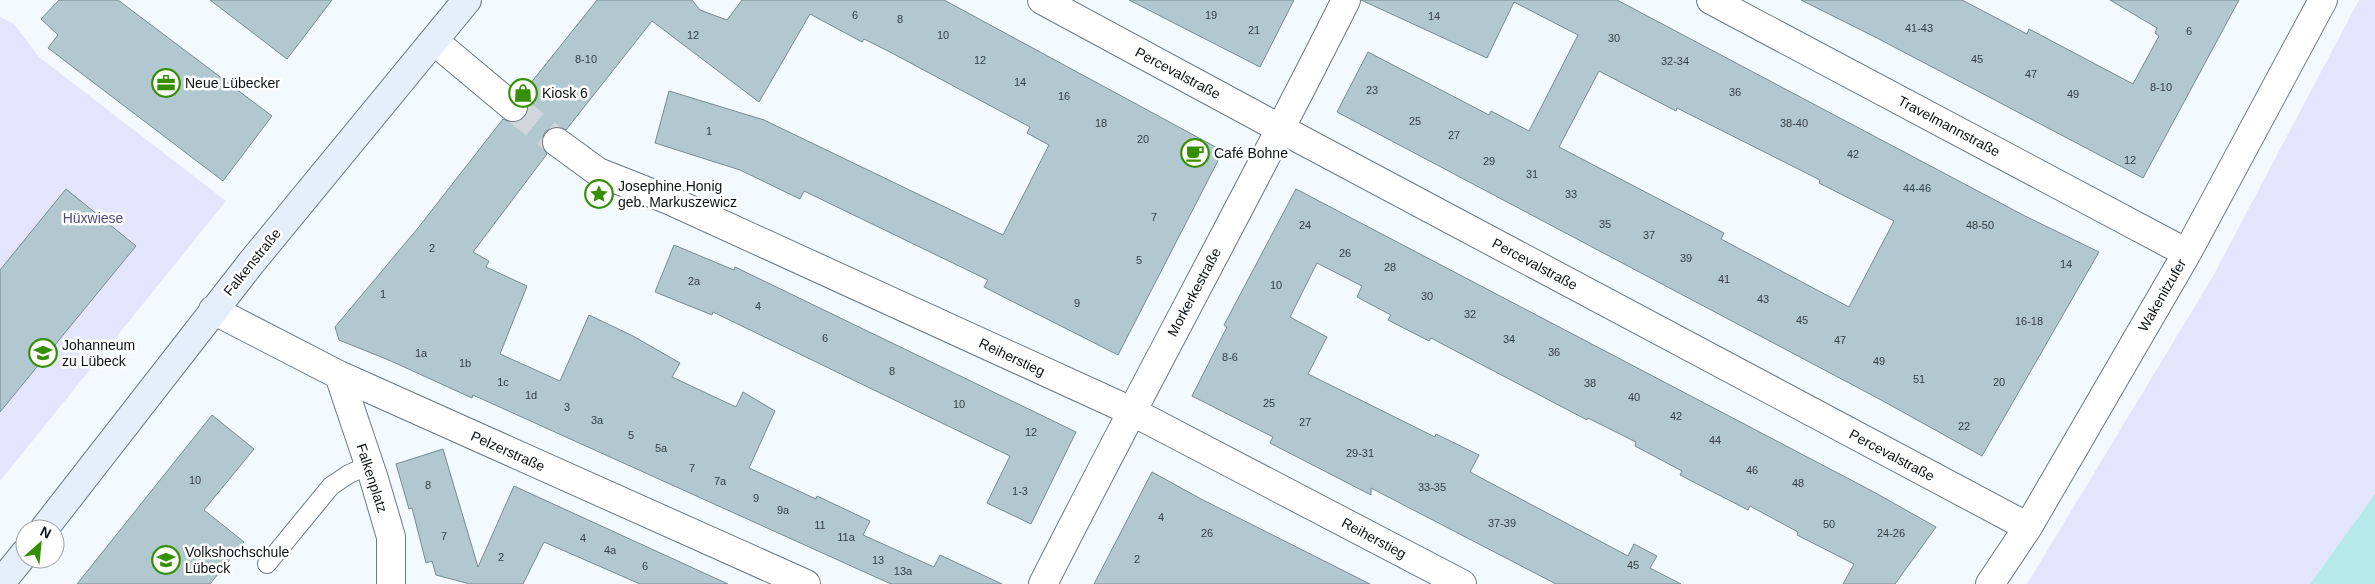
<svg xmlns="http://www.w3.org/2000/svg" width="2375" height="584" viewBox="0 0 2375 584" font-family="Helvetica,sans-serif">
	<rect width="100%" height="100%" fill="#f2f9ff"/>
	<path fill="#e3e5fd" d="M2359 0H2375V494L2310 584H2027L2212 278Z
		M0 17 14 24 39 57 226 201 0 481Z"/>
	<path fill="#b6e9ec" d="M2375 494V584H2310Z"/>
	<path fill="#b2c8d0" stroke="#768b92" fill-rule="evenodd" d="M59 0H118L272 116 223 181 48 48 58 35 41 19Z
		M210 0H332L287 59Z
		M597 0H692L700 10 727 20 742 0H944L1223 151 1118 355 984 287 988 280 804 191 800 199 740 170 655 143 669 91 764 120 1003 235 1049 145 1027 133 1030 127 890 52 864 39 862 42 810 14 759 102 652 21 566 130 558 126 551 128 545 132 541 141 543 148 547 154 473 252 489 261 486 267 527 286 500 354 560 381 589 315 633 336 680 363 672 377 736 407 743 392 775 411 749 468 816 499 817 496 870 521 863 535 934 567 940 555 1002 584H891L473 395 472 398 391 361 339 340 335 327 418 228 503 119 510 122H518L525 117 528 110V102L522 94Z
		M1129 0H1294L1260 67Z
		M1361 0H1617L2025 216 2099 252 1982 456 1883 401 1337 112 1368 52 1489 115 1491 111 1529 131 1578 35 1514 2 1487 58ZM1599 71 1676 111 1677 108 1820 180 1819 183 1894 221 1849 307 1721 239 1724 233 1559 147Z
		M1801 0H1962L2027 34 2029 29 2133 84 2159 36 2155 33 2157 28 2110 0H2239L2143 178 1877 38Z
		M66 189 136 246 0 412V270Z
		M1296 189 1872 491 1936 527 1895 584H1843L1854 564 1797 535 1798 532 1750 506 1748 510 1680 475 1682 471 1635 446 1636 442 1588 418 1587 420 1431 338 1429 341 1388 320 1391 315 1357 297 1362 286 1317 263 1290 317 1327 337 1308 374 1435 437 1436 434 1479 455 1470 472 1628 556 1634 544 1657 556 1650 568 1681 584H1556L1371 488V495L1270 443 1273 437 1192 396 1227 327 1224 325Z
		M674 245 734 270 735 267 1076 432 1031 524 987 503 1010 456 713 312 712 315 655 292Z
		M212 415 254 449 204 510 244 542 210 584H77Z
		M443 449 478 567 514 486 728 584H640L544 542 523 584H470L436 575 432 561 426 563 412 508 409 509 396 464Z
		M1152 472 1203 500 1370 584H1094Z"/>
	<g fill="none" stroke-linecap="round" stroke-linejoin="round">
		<path stroke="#d0d6dc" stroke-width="28" stroke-dasharray="28 14" stroke-linecap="butt" d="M513 107 557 142"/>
		<defs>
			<path id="lane" d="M267 564 331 486 349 474 369 465"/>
			<path id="street" d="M1042 0 1281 129 2028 527
				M1711 0 2187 253
				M434 41 513 107
				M557 142 598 172 669 200 1131 411 1462 584
				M213 310 339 375 806 584
				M339 375 374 479 391 537V584
				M1043 584C1142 388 1248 196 1346 0
				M1990 584 2028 527 2187 253 2323 0"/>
			<path id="secondary" d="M44 529 251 263 467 0
				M0 584 25 553"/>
		</defs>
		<use href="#lane" stroke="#697985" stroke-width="20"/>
		<use href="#street" stroke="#697985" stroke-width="30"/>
		<use href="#secondary" stroke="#697985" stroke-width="30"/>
		<use href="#lane" stroke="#fff" stroke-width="18"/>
		<use href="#street" stroke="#fff" stroke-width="28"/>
		<use href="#secondary" stroke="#e6edfb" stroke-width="28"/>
	</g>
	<defs>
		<symbol id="office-ring" viewBox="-11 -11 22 22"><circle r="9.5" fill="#fff" stroke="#358f00" stroke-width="1.5"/><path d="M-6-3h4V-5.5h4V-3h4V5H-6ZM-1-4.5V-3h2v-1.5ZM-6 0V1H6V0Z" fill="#358f00"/></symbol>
		<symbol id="shop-ring" viewBox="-11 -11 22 22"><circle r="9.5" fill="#fff" stroke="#358f00" stroke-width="1.5"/><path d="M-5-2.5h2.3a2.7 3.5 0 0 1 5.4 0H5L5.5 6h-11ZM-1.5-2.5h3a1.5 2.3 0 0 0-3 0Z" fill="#358f00"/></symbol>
		<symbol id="cafe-ring" viewBox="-11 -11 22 22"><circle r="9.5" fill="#fff" stroke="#358f00" stroke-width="1.5"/><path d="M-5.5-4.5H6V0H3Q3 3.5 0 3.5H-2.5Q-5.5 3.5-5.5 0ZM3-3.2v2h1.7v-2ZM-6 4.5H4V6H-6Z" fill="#358f00"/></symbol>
		<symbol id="sight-ring" viewBox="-11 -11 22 22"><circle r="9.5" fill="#fff" stroke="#358f00" stroke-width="1.5"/><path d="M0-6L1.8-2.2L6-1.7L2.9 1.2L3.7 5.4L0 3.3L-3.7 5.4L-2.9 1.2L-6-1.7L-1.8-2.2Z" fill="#358f00"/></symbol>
		<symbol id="school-ring" viewBox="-11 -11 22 22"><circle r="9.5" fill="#fff" stroke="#358f00" stroke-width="1.5"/><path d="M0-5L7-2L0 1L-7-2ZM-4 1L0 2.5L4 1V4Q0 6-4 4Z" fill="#358f00"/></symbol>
	</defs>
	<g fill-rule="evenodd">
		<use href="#office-ring" x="150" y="67" width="32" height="32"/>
		<use href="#shop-ring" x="507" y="77" width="32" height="32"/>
		<use href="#cafe-ring" x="1179" y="137" width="32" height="32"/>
		<use href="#sight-ring" x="583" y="178" width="32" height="32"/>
		<use href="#school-ring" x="27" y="337" width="32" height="32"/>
		<use href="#school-ring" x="150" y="544" width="32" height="32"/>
	</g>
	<g text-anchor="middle" stroke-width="5" stroke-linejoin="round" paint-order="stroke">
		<g font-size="11" fill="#364044">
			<text x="855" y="19">6</text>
			<text x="1211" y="19">19</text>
			<text x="1434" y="20">14</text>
			<text x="900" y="23">8</text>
			<text x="1919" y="32">41-43</text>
			<text x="1254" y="34">21</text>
			<text x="2189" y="35">6</text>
			<text x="693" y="39">12</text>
			<text x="943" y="39">10</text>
			<text x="1614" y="42">30</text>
			<text x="586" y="63">8-10</text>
			<text x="1977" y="63">45</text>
			<text x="980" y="64">12</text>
			<text x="1675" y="65">32-34</text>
			<text x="2031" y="78">47</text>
			<text x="1020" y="86">14</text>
			<text x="2161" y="91">8-10</text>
			<text x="1372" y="94">23</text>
			<text x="1735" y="96">36</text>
			<text x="2073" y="98">49</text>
			<text x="1064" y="100">16</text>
			<text x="1415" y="125">25</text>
			<text x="1101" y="127">18</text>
			<text x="1794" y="127">38-40</text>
			<text x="709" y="135">1</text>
			<text x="1454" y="139">27</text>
			<text x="1143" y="143">20</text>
			<text x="1853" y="158">42</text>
			<text x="2130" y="164">12</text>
			<text x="1489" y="165">29</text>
			<text x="1532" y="178">31</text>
			<text x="1917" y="192">44-46</text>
			<text x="1571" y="198">33</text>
			<text x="1154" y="221">7</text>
			<text x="1605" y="228">35</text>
			<text x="1305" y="229">24</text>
			<text x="1980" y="229">48-50</text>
			<text x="1649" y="239">37</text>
			<text x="432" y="252">2</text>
			<text x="1345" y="257">26</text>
			<text x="1686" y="262">39</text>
			<text x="1139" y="264">5</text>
			<text x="2066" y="268">14</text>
			<text x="1390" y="271">28</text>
			<text x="1724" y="283">41</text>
			<text x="694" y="285">2a</text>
			<text x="1276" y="289">10</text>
			<text x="383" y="298">1</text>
			<text x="1427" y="300">30</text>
			<text x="1763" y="303">43</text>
			<text x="1077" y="307">9</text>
			<text x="758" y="310">4</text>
			<text x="1470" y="318">32</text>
			<text x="1802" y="324">45</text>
			<text x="2029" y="325">16-18</text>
			<text x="825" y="342">6</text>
			<text x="1509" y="343">34</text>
			<text x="1840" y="344">47</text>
			<text x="1554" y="356">36</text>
			<text x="421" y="357">1a</text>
			<text x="1230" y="361">8-6</text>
			<text x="1879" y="365">49</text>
			<text x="465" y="367">1b</text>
			<text x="892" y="375">8</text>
			<text x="1919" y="383">51</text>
			<text x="503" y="386">1c</text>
			<text x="1999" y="386">20</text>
			<text x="1590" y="387">38</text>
			<text x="531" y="399">1d</text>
			<text x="1634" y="401">40</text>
			<text x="1269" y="407">25</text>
			<text x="959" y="408">10</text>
			<text x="567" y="411">3</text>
			<text x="1676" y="420">42</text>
			<text x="597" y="424">3a</text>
			<text x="1305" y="426">27</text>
			<text x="1964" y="430">22</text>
			<text x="1031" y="436">12</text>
			<text x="631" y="439">5</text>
			<text x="1715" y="444">44</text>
			<text x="661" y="452">5a</text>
			<text x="1360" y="457">29-31</text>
			<text x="692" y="472">7</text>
			<text x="1752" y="474">46</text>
			<text x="195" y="484">10</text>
			<text x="720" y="485">7a</text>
			<text x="1798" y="487">48</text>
			<text x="428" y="489">8</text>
			<text x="1432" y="491">33-35</text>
			<text x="1020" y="495">1-3</text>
			<text x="756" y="502">9</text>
			<text x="783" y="514">9a</text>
			<text x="1161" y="521">4</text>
			<text x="1502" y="527">37-39</text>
			<text x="1829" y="528">50</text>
			<text x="820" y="529">11</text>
			<text x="1207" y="537">26</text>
			<text x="1891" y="537">24-26</text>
			<text x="444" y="540">7</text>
			<text x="846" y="541">11a</text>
			<text x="583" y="542">4</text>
			<text x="610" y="554">4a</text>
			<text x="501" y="561">2</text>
			<text x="1137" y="563">2</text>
			<text x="878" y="564">13</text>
			<text x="1633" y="569">45</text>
			<text x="645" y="570">6</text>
			<text x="903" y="575">13a</text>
		</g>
		<g font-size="14" fill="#0c1216" stroke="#fff">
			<text transform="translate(1178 73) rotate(28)" y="5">Percevalstraße</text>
			<text transform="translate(1949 126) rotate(28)" y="5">Travelmannstraße</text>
			<text transform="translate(252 262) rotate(-51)" y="5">Falkenstraße</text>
			<text transform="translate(1535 264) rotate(28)" y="5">Percevalstraße</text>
			<text transform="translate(1194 292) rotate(-62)" y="5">Morkerkestraße</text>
			<text transform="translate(2162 295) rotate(-60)" y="5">Wakenitzufer</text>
			<text transform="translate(1012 357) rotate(25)" y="5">Reiherstieg</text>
			<text transform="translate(508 451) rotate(24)" y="5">Pelzerstraße</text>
			<text transform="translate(1892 455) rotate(28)" y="5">Percevalstraße</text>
			<text transform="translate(372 478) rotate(72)" y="5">Falkenplatz</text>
			<text transform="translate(1374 538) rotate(28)" y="5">Reiherstieg</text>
		</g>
		<g font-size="14" fill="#0c1216" stroke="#fff" text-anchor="start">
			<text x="185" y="88">Neue Lübecker</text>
			<text x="542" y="98">Kiosk 6</text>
			<text x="1214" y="158">Café Bohne</text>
			<text x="618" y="191">Josephine Honig<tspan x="618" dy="16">geb. Markuszewicz</tspan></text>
			<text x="62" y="350">Johanneum<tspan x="62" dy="16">zu Lübeck</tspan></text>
			<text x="185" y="557">Volkshochschule<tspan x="185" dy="16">Lübeck</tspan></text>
		</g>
		<g font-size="14" fill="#4d4e80" stroke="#fff">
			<text x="93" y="223">Hüxwiese</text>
		</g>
	</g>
	<g transform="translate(40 544) rotate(27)"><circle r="24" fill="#ffffff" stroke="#9ea0a2"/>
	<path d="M0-4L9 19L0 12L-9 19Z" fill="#358f00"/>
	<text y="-8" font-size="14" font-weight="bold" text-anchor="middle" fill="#0c1216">N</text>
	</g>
</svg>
